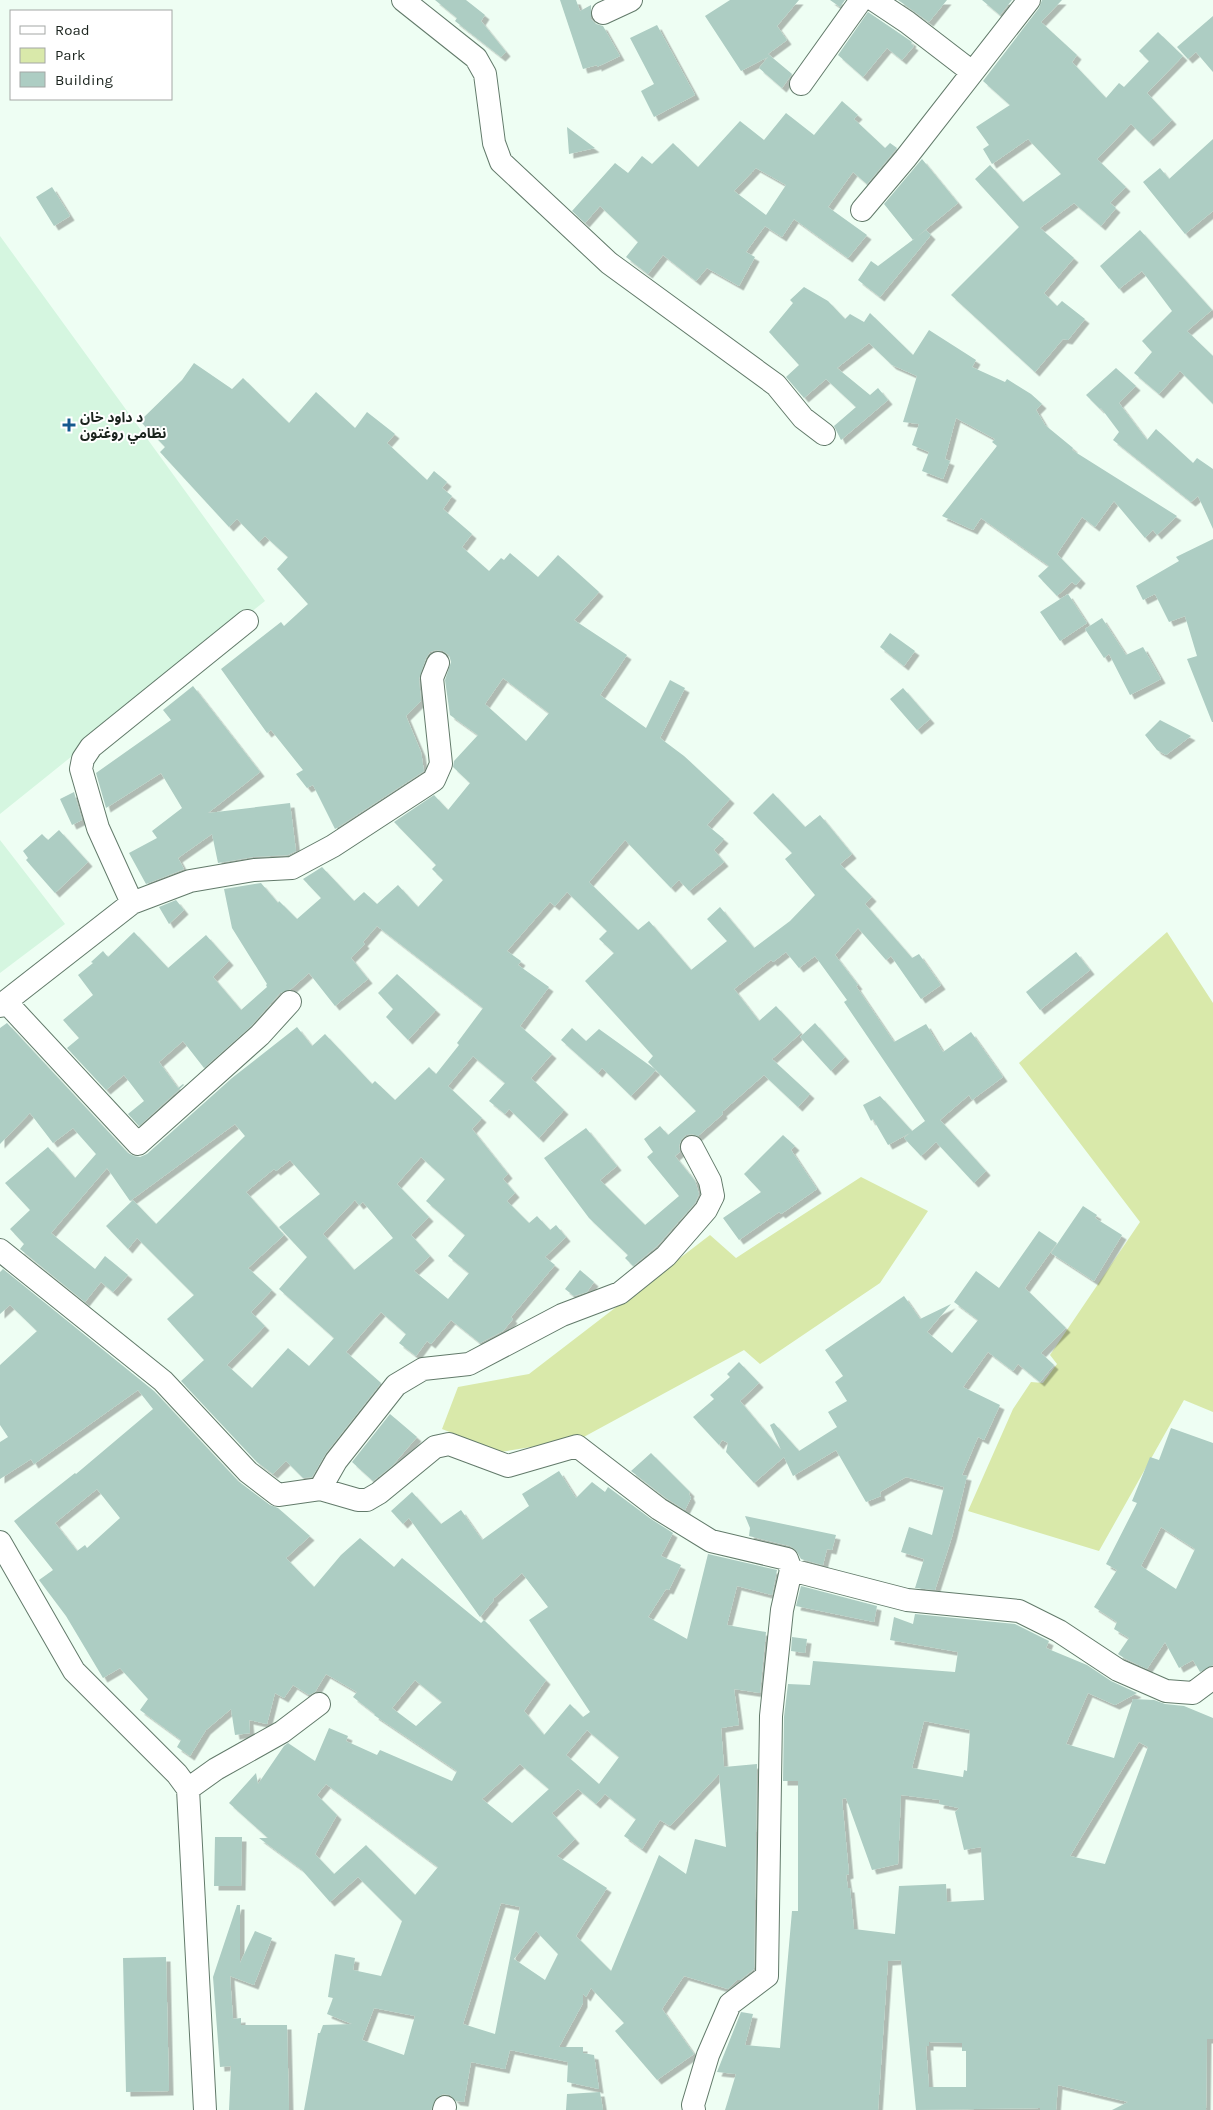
<svg xmlns="http://www.w3.org/2000/svg" width="1213" height="2110" viewBox="0 0 1213 2110" font-family="Karla,'Noto Sans Arabic',sans-serif">
	<defs>
		<filter id="shadow"><feDropShadow dx="4.5" dy="4.5" stdDeviation="0" flood-color="#0004"/></filter>
	</defs>
	<rect width="100%" height="100%" fill="#eefef3"/>
	<path fill="#d5f6e0" d="M0 236 265 601 0 814Z
		M0 840 65 924 0 973Z"/>
	<path fill="#d9e9aa" d="M1167 932 1213 1003V1412L1184 1400 1099 1551 968 1511 1013 1409 1031 1382 1043 1383 1057 1364 1050 1355 1140 1222 1019 1063Z
		M861 1177 928 1211 880 1283 760 1364 744 1350 580 1439 501 1452 442 1429 458 1387 529 1374 710 1235 736 1258Z"/>
	<path fill="#adcdc3" fill-rule="evenodd" filter="url(#shadow)" d="M435 0H466L485 15 481 21 506 52 501 57 455 21 457 18Z
		M560 0H576L580 11 591 5V19L596 24 603 26 620 56 597 67V65L583 69Z
		M730 0H799L777 26 787 40 768 54 792 74 782 88 759 68 768 57 741 71 705 16Z
		M830 0H845L840 7Z
		M898 0H947L929 22Z
		M982 0H1012L1000 15Z
		M1042 0H1062L1041 22 1077 55 1072 62 1106 98 1119 83 1124 87 1149 61 1139 51 1158 32 1183 56 1147 93 1172 120 1149 142 1131 124 1097 159 1126 187 1110 203 1116 208 1101 226 1074 203 1040 228 1074 258 1044 293 1057 306 1062 301 1085 319 1068 340 1063 339 1035 372 951 295 1019 227 975 179 990 165 1023 202 1061 174 1028 139 992 164 983 149 989 145 976 127 1010 105 983 81 1039 8Z
		M868 12 899 33 912 42 911 44 914 46 902 60 887 48 863 77 838 55Z
		M1213 16V72L1196 52 1188 59 1177 47Z
		M657 25 695 95 654 117 641 91 654 84 630 38Z
		M842 101 858 115 854 119 885 148 890 143 897 148 867 184 853 172 828 207 867 235 848 258 794 219 782 237 765 226 746 252 755 257 739 286 707 268 696 281 663 255 648 274 626 257 638 242 600 206 585 223 572 211 615 163 628 173 642 156 652 164 673 143 698 167 740 121 764 140 786 113 814 135ZM756 168 786 185 766 215 734 191Z
		M567 127 595 148 569 154Z
		M1213 139V211L1185 234 1143 182 1160 168 1169 179Z
		M922 159 958 203 913 240 884 204Z
		M52 187 70 216 54 226 36 197Z
		M926 230 931 235 880 297 858 280 871 261 878 266Z
		M1140 230 1212 310 1187 331 1213 356V404L1180 371 1159 394 1134 373 1152 352 1142 341 1172 311 1142 271 1119 289 1100 266Z
		M804 287 828 301 845 319 850 314 864 322 870 313 913 355 929 330 976 360 972 367 1005 382 1007 379 1031 394 1042 404 1036 410 1045 425 1073 448 1072 450 1177 516 1157 535 1153 530 1145 538 1114 501 1095 527 1082 517 1057 554 1081 579 1076 585 1072 582 1057 596 1038 576 1049 566 981 518 973 530 942 516 997 446 992 442 995 439 956 418 945 459 950 461 943 479 922 471 929 452 912 445 919 424 903 422 917 376 892 365 869 343 837 368 870 395 878 388 888 400 841 440 834 426 856 407 826 379 804 398 786 377 799 365 769 332 793 303 790 300Z
		M194 363 232 389 243 378 289 423 316 392 355 428 367 412 395 434 387 443 427 480 434 471 447 482 442 488 452 496 443 509 472 534 462 547 489 571 501 558 504 560 510 553 538 577 558 555 599 592 574 620 627 655 600 695 646 728 670 680 685 688 660 738 684 756 730 799 707 825 724 839 714 850 724 862 689 891 679 880 671 888 625 840 589 882 638 930 649 921 691 970 727 941 707 919 720 907 754 948 790 921 815 895 785 859 792 853 753 813 773 793 805 827 820 815 852 854 840 864 872 897 865 904 912 958 919 954 941 985 921 999 891 956 886 960 858 928 835 955 858 985 856 986 894 1042 926 1024 943 1052 971 1032 1003 1077 972 1100 969 1095 940 1120 986 1171 974 1183 936 1142 921 1156 904 1138 910 1133 888 1145 873 1119 871 1121 863 1105 880 1096 912 1131 925 1121 844 1002 847 1000 815 956 799 968 786 952 773 962 771 960 734 989 759 1021 776 1006 801 1033 772 1059 810 1094 798 1107 764 1075 722 1112 723 1114 698 1136 692 1134 686 1135 681 1140 679 1146 680 1152 675 1156 695 1181 699 1194 695 1203 657 1246 633 1266 625 1258 628 1255 589 1218 544 1158 586 1128 617 1166 600 1180 645 1225 679 1196 647 1157 653 1152 644 1139 660 1126 668 1135 696 1111 648 1062 653 1056 585 981 614 953 599 939 607 931 567 892 555 906 550 902 507 951 521 961 518 965 549 987 520 1026 552 1054 531 1078 564 1110 539 1138 509 1109 505 1114 489 1101 505 1083 473 1056 448 1086 482 1118 472 1129 508 1174 503 1179 515 1193 507 1201 529 1223 537 1216 550 1230 556 1225 566 1237 545 1257 555 1265 511 1317 513 1319 503 1331 480 1343 451 1320 431 1344 427 1341 416 1356 399 1343 406 1334 381 1312 346 1352 381 1383 326 1453 312 1477 303 1478 286 1461 273 1474 257 1462 181 1381 204 1360 167 1319 194 1295 137 1238 128 1249 106 1226 133 1200 156 1224 245 1136 235 1124 130 1201 107 1168 51 1233 95 1269 105 1256 128 1275 113 1292 101 1282 85 1302 20 1249 24 1244 10 1229 30 1210 5 1183 48 1147 75 1178 96 1154 73 1128 53 1143 30 1113 0 1144V1028L7 1023 128 1153 134 1156 140 1157 147 1154 232 1078 297 1027 312 1046 325 1034 372 1084 375 1081 395 1100 429 1067 436 1074 459 1045 457 1043 483 1008 377 926 363 942 365 944 351 958 368 979 335 1006 309 973 291 989 280 993 251 1026 204 1068 183 1041 159 1062 178 1088 183 1084 184 1085 139 1126 128 1114 144 1101 124 1075 106 1090 67 1048 79 1038 63 1020 93 995 78 975 93 963 91 962 103 951 108 957 134 932 168 968 206 935 229 961 213 977 241 1010 267 987 266 985 267 984 232 928 224 889 261 883 278 903 279 901 297 919 321 898 303 879 322 867 354 901 364 892 377 904 398 885 418 907 443 880 432 869 436 865 394 822 434 795 448 810 470 783 453 767 454 761 478 735 450 715 445 680 451 662 449 655 443 651 436 650 430 652 426 658 419 679 421 701 406 716 421 752 424 771 335 829 313 785 307 788 296 774 303 770 271 730 267 733 221 669 281 622 284 626 308 604 277 569 288 557 265 536 259 542 237 519 229 527 160 452 165 447 140 421 182 380ZM503 678 549 713 526 741 485 704ZM421 1157 445 1179 426 1201 465 1235 448 1256 469 1273 448 1299 414 1271 430 1256 411 1235 429 1217 397 1184ZM290 1160 320 1194 279 1227 307 1257 279 1289 334 1338 309 1366 288 1348 252 1388 227 1365 265 1326 251 1312 272 1290 248 1268 284 1235 246 1192 274 1169 276 1171ZM355 1200 359 1205 363 1202 393 1238 354 1270 323 1234Z
		M1116 368 1136 386 1119 403 1147 440 1156 429 1193 463 1197 458 1213 469V529L1198 496 1191 502 1113 440 1119 432 1101 408 1100 409 1086 395Z
		M1213 539V722H1212L1187 659 1197 656 1185 616 1169 622 1155 594 1143 600 1136 586 1179 561 1176 557Z
		M1068 594 1087 623 1060 641 1040 612Z
		M1102 618 1126 655 1143 647 1161 679 1130 695 1109 654 1104 658 1085 629Z
		M890 633 915 651 904 666 880 647Z
		M193 686 260 772 208 813 290 803 296 851 288 855 253 857 218 863 212 834 178 858 184 869 146 884 129 853 157 838 152 831 182 808 161 773 106 808 96 773 171 720 163 710Z
		M903 688 930 719 917 730 890 699Z
		M1160 720 1191 736 1166 755 1157 750 1145 735Z
		M74 792 82 820 72 825 60 799Z
		M59 830 88 862 55 893 26 860 28 858 23 851 42 834 48 840Z
		M176 900 184 910 169 924 159 907Z
		M1076 952 1090 970 1040 1010 1026 992Z
		M397 974 436 1010 408 1040 386 1017 393 1009 378 993Z
		M815 1023 845 1057 831 1071 800 1037Z
		M572 1028 586 1041 599 1029 656 1070 631 1096 602 1068 598 1073 561 1040Z
		M783 1135 795 1146 791 1150 817 1189 781 1214 779 1212 739 1240 723 1218 761 1192 744 1174Z
		M1083 1206 1097 1215 1095 1218 1122 1235 1094 1281 1051 1253Z
		M1039 1231 1057 1243 1025 1288 1066 1328 1041 1353 1054 1365 1040 1382 1018 1364 1013 1371 988 1352 963 1387 1000 1405 984 1440 978 1437 962 1475 967 1476 952 1537 935 1590 915 1588 924 1559 901 1552 909 1527 932 1535 944 1487 906 1477 880 1492 881 1496 866 1502 836 1450 793 1476 784 1457 754 1483 726 1452 728 1443 722 1440 719 1445 693 1417 714 1399 710 1395 730 1377 727 1374 739 1362 759 1383 740 1401 781 1450 770 1425 774 1423 799 1451 837 1427 828 1412 847 1401 835 1382 843 1376 825 1350 904 1296 920 1319 951 1304 927 1332 952 1353 978 1320 954 1302 976 1271 999 1288Z
		M3 1269 154 1391 238 1481 270 1505 278 1508 310 1536 286 1558 314 1587 341 1555 360 1538 394 1567 402 1558 481 1623 484 1620 546 1680 524 1711 544 1735 570 1704 583 1717 590 1712 529 1620 548 1607 522 1573 493 1599 494 1600 480 1617 409 1518 403 1524 391 1511 412 1492 441 1524 461 1510 482 1540 529 1506 522 1494 559 1471 576 1498 592 1482 605 1492 608 1487 651 1519 673 1533 661 1556 681 1565 669 1590 666 1589 648 1617 687 1639 708 1554 777 1570 772 1595 737 1586 727 1625 766 1632 760 1693 734 1689 739 1725 721 1728 724 1767 757 1764 754 1969 740 1980H737L728 1989 684 1976 662 2009 694 2054 657 2080 615 2031 624 2023 591 1988 586 1997 583 1994V2003L559 2047H583V2053L594 2055 599 2089 567 2082 568 2062 510 2050 505 2069 471 2062 464 2102 456 2101 450 2095 443 2094 436 2098 431 2110H304L318 2033H320L323 2025 352 2024 327 2014 333 1998 328 1997 335 1954 355 1958 353 1970 381 1976 402 1921 358 1877 330 1902 301 1869 259 1838H268L229 1803 256 1773 258 1784 284 1746 288 1743 315 1761 329 1728 348 1736 346 1741 377 1755 380 1750 452 1781 457 1771 374 1715 375 1714 353 1697 357 1692 326 1674 315 1692 309 1695 293 1685 284 1698 275 1693 267 1724 249 1720 250 1733 235 1735 231 1709 206 1730 190 1756 177 1747 181 1740 140 1710 148 1699 120 1668 103 1678 66 1616 39 1580 53 1570 14 1521 75 1473 76 1474 153 1409 138 1390 34 1464 31 1459 0 1479V1442L8 1437 0 1425V1365L37 1331 10 1305 0 1314V1272ZM97 1489 120 1518 87 1548 85 1545 77 1551 55 1523ZM415 1680 442 1702 416 1726 392 1708ZM587 1730 619 1757 599 1784 566 1755ZM520 1764 549 1789 512 1823 482 1799ZM719 1774 726 1847 695 1839 686 1874 659 1855 611 1971 576 1936 607 1888 557 1856 575 1839 552 1813 578 1789 596 1804 605 1794 636 1819 624 1836 642 1849 660 1820 670 1826ZM326 1784 438 1867 415 1895 366 1845 334 1874 315 1854 337 1815 317 1795ZM501 1903 520 1907 495 2034 463 2024ZM536 1931 558 1954 545 1980 514 1959ZM374 2008 415 2016 404 2055 362 2040Z
		M580 1270 594 1282 587 1292 574 1296 565 1289Z
		M390 1414 417 1437 392 1466 373 1481 352 1462Z
		M1171 1428 1213 1443V1665L1200 1672 1193 1660 1179 1668 1165 1642 1147 1669 1124 1658 1118 1654 1129 1638 1114 1629 1117 1622 1094 1607 1117 1570 1106 1564 1137 1503 1132 1501 1150 1457 1159 1460ZM1161 1527 1195 1549 1176 1589 1141 1566Z
		M651 1453 690 1492 689 1494 691 1498 685 1510 666 1498 631 1471Z
		M745 1516 836 1535 832 1550 827 1549 823 1565 801 1559 796 1550 790 1546 749 1536 750 1528Z
		M801 1586 877 1606 874 1622 796 1606Z
		M915 1614 1015 1624 1049 1641 1046 1648 1087 1665 1111 1681 1137 1693 1115 1705 1088 1693 1066 1744 1114 1758 1133 1699 1154 1700 1165 1704 1184 1706 1213 1718V2039H1207L1206 2110H1112L1128 2102 1058 2085 1056 2110H1040V2108L916 2110 901 1960 888 1961 878 2110H725L736 2074 717 2072 741 2012 753 2014 745 2045 780 2048 792 1911H798V1781H783L784 1717 788 1684 810 1685 813 1661 955 1672 958 1652 890 1640 894 1617 913 1624ZM924 1721 970 1730 967 1771 964 1770 963 1777 912 1768ZM1139 1742 1148 1747 1105 1864 1070 1856ZM901 1795 940 1800 939 1804 959 1808 955 1812 964 1850 981 1847 984 1900 947 1902 946 1884 899 1886 895 1934 854 1929 850 1888H848L846 1875 849 1874 842 1799 846 1798 872 1870 898 1864ZM929 2042 962 2043V2051H966V2087H929L926 2046H929Z
		M792 1637 807 1639 805 1653 791 1651Z
		M215 1837H242L241 1886H214Z
		M237 1905H240V1963L255 1931 272 1938 254 1985 230 1976 233 2019 241 2018V2025H287L289 2110H229L231 2066 220 2067 213 1977Z
		M166 1957 169 2091 126 2092 123 1958Z
		M600 2092 603 2110H566L567 2094Z"/>
	<g fill="none" stroke-linecap="round" stroke-linejoin="round">
		<defs>
			<path id="minor" d="M403 0 476 58 485 74 494 143 501 162 609 263 776 385 803 418 824 434
				M874 0 907 22 972 72
				M603 13 631 0
				M801 84 861 0
				M862 210 905 159 1029 0
				M132 903 98 828 81 769 83 759 91 747 247 621
				M6 1002 138 1144 260 1035 290 1002
				M0 1006 132 903 190 881 254 870 292 868 333 846 434 780 441 764 432 678 438 663
				M0 1250 163 1381 248 1472 278 1495 320 1489 358 1500H367L379 1493 435 1447 449 1444 508 1466 577 1446 659 1509 711 1541 787 1559 791 1570 907 1600 1019 1611 1059 1631 1118 1670 1166 1691 1193 1693 1213 1678
				M320 1489 336 1461 396 1385 423 1369 469 1364 562 1315 620 1293 666 1256 706 1210 713 1196 710 1181 692 1147
				M0 1542 74 1671 177 1774 188 1789 205 2110
				M188 1789 216 1769 282 1732 319 1704
				M444 2110 445 2107
				M694 2110 693 2105 708 2055 730 2004 767 1976 771 1716 782 1610 791 1570"/>
		</defs>
		<use href="#minor" stroke="#627a6a" stroke-width="24"/>
		<use href="#minor" stroke="#fff" stroke-width="22"/>
	</g>
	<path fill="#14598e" stroke="#fff" stroke-width="2" d="M66.5 417.5h5v5h5v5h-5v5h-5v-5h-5v-5h5z"/>
	<g text-anchor="middle" stroke-width="4" stroke-linejoin="round" paint-order="stroke">
		<g font-size="14" font-weight="bold" fill="#1b241e" stroke="#fff" text-anchor="start">
			<text x="80" y="422">د داود خان<tspan x="80" dy="16">نظامي روغتون</tspan></text>
		</g>
	</g>
	<rect x="10" y="10" width="162" height="90" fill="#ffffff" stroke="#a4a7a5"/>
	<rect x="20" y="26" width="25" height="8" fill="#ffffff" stroke="#a4a7a5"/>
	<text x="55" y="35" font-size="15" fill="#1b241e">Road</text>
	<rect x="20" y="48" width="25" height="15" fill="#d9e9aa" stroke="#a4a7a5"/>
	<text x="55" y="60" font-size="15" fill="#1b241e">Park</text>
	<rect x="20" y="72" width="25" height="15" fill="#adcdc3" stroke="#a4a7a5"/>
	<text x="55" y="85" font-size="15" fill="#1b241e">Building</text>
</svg>
